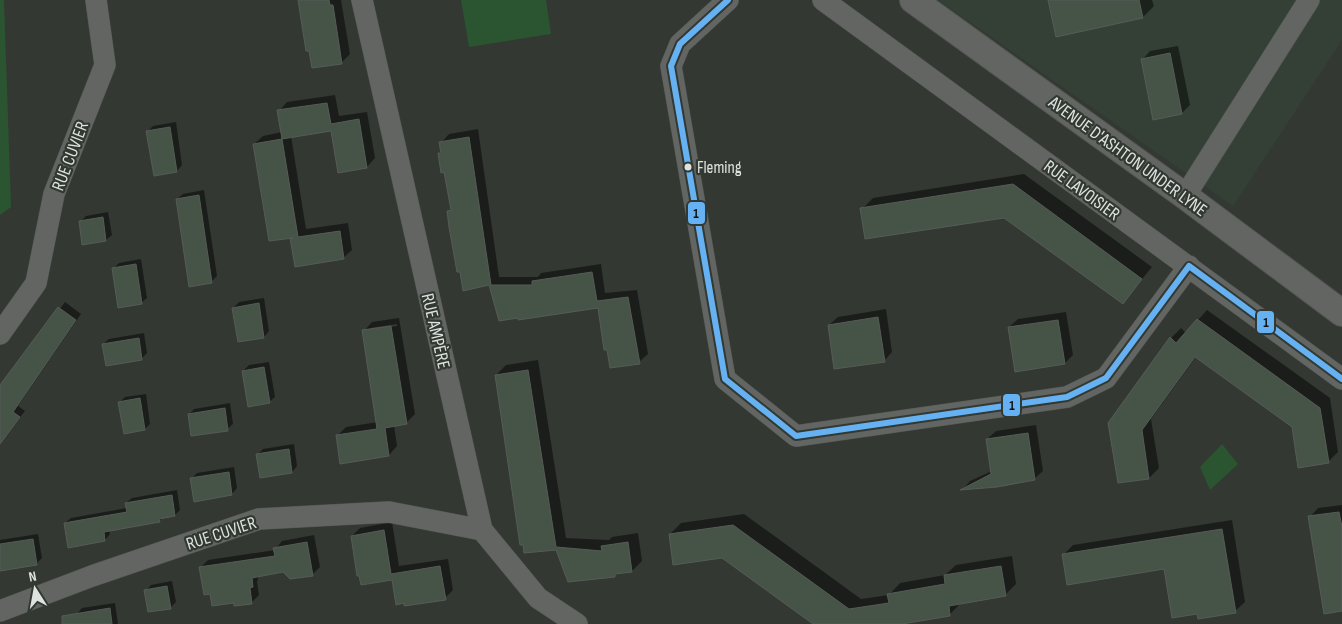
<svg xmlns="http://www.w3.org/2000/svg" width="1342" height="624" viewBox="0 0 1342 624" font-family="'Sofia Sans Condensed',sans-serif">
	<rect width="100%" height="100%" fill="#333833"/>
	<path fill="#344035" d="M938 0H1342V40L1233 206Z"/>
	<path fill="#2b5531" d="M0 0H4L11 207 0 215Z
		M461 0H546L551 34 469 47Z
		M1222 444 1238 464 1210 490 1200 467Z"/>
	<path fill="#0007" fill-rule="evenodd" d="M300 0H341L350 54 341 63Z
		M1049 0H1152L1154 6 1143 17Z
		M1178 46 1190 105 1182 113 1142 60 1150 51Z
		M335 95 339 116 367 112 375 158 367 167 332 129 291 136 306 229 348 223 352 250 343 258 291 239 254 144 263 136 282 132 279 111 287 102Z
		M176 122 182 165 177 171 148 131 153 126Z
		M478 129 499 277H538L541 273 601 264 605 293 637 290 648 354 639 362 608 349 599 307 520 319 490 284 448 211 452 208 445 171 439 153 442 151 441 143 449 134Z
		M1024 174 1152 267 1123 302 1005 216 862 209 873 198Z
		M204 190 217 276 211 282 177 199 183 194Z
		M108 212 112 235 106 240 84 243 80 222 86 216Z
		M141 259 147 298 141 303 113 269 119 263Z
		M264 298 269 331 264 337 239 340 233 308 239 302Z
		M65 302 81 314 18 406 25 411 4 437 0 434V389Z
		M886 309 892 352 884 361 829 325 838 317Z
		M1207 310 1330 398 1338 452 1328 462 1293 426 1196 357 1151 419 1159 468 1149 478 1110 423 1171 338 1181 328 1186 333Z
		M1066 312 1073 355 1065 363 1009 327 1018 319Z
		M399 318 415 414 406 423 394 425 397 446 389 455 337 436 346 427 378 422 364 331 372 322ZM397 324V326L371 330V328Z
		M144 333 147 353 141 359 103 344 109 339Z
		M538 360 566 538 609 540 612 537 638 533 642 561 632 571 617 573 614 576 557 548 525 551 496 375 506 365Z
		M269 362 275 397 269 402 243 371 249 365Z
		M146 394 150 424 145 429 120 402 125 397Z
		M230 403 233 424 227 429 189 415 194 409Z
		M1036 425 1043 471 1034 479 964 488 970 481 992 471 987 439 996 431Z
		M294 444 297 466 292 472 257 455 263 449Z
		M234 467 237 488 232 494 191 479 197 473Z
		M177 490 180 510 175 515 164 517 159 521 109 529 110 534 105 540 65 523 71 518 127 508 126 503 132 498Z
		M1342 505V610L1310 517 1318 508Z
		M744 514 861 599 889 595 900 583 945 575 956 565 1012 556 1016 584 1005 595 960 604 949 615 902 624H816L723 557 670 534 681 523Z
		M1232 520 1245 602 1235 611 1198 612 1165 568 1063 555 1073 545Z
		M392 522 399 566 448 559 453 590 445 598 393 579 352 536 360 528Z
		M38 534 42 558 36 564 0 570V540Z
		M314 535 320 567 312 575 283 571 259 575 257 582 259 595 252 602H235L211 593 200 568 208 560 275 550 282 541Z
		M172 581 176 602 170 608 146 591 151 585Z
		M115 603 118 624H78L77 614 82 608Z"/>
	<path fill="#465448" stroke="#575b57" d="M298 0H329L330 5H333L342 64 312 68 309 51H306Z
		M1048 0H1139L1143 18 1056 37Z
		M1170 53 1182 114 1153 120 1141 59Z
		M327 103 331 124 359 119 367 168 338 173 331 131 282 139 277 110Z
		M170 127 177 172 154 176 146 131Z
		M469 137 491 285H532V281L592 272 597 301 628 297 640 364 610 368 607 350H604L598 308 518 320V318L499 321 489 285 463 291 460 272H457L449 227 447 211 451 210 444 172 441 173 438 153H441L439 142Z
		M282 139 298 237 340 231 344 259 295 267 290 238H293L269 241 253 144Z
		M1013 184 1142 279 1123 304 1004 218 865 239 860 208Z
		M199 195 212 283 189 287 176 199Z
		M103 217 106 241 82 245 79 221Z
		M136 264 142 304 118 308 112 268Z
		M259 303 264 338 238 342 232 308Z
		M58 307 76 320 13 412 20 417 0 444V385Z
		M878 317 885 362 834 369 828 325Z
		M1197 319 1320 408 1329 463 1298 468 1292 427 1195 357 1142 430 1149 479 1118 483 1108 423 1170 337 1176 343Z
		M1058 320 1065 364 1015 372 1008 327Z
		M391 326 407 424 385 428 389 456 340 464 336 435 377 429 362 330Z
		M139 338 142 360 106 366 102 344Z
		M264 367 270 403 248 407 242 371Z
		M528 370 556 547 602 551 601 546 628 542 632 572 615 574V577L568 582 556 550 524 553 523 545H520L495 375Z
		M140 398 145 430 124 434 118 402Z
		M225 408 228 431 191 436 188 414Z
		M1028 433 1035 480 997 487 960 490 991 474 986 439Z
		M289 449 292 473 260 478 256 454Z
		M229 472 232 495 194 502 190 478Z
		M172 495 175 516 159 519 160 522 104 532 105 541 68 548 64 523 127 512 125 503Z
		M1339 512 1342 527V611L1324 614 1308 516Z
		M733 525 849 609 889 603 887 594 945 584 944 575 1001 566 1006 596 949 606 950 616 902 624H813L722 558 673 565 669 534Z
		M1222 529 1236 613 1198 619 1197 614 1172 618 1164 569 1067 585 1062 554Z
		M384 530 391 574 440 566 446 600 404 606V603L396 605 392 580 361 585 359 576H357L351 536Z
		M33 539 37 565 0 571V544Z
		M307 542 313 576 290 579 283 572 252 578 253 587 250 588 252 604 234 606V603L212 606 210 594 204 595 199 567 275 556 273 548Z
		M167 586 171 609 148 612 144 590Z
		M110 608 112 624H62V616Z"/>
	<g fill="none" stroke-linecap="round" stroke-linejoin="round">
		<defs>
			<path id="minor" d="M362 0 482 530 538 598 577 624
				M728 0 680 44 671 66 725 379 796 436 1067 397 1106 378 1189 266
				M823 0 1342 379
				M1185 196 1309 0
				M0 334 36 283 54 194 105 65 96 0
				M0 611 92 576 259 519 389 512 482 530"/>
			<path id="tertiary" d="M913 0 1185 196 1342 313"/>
		</defs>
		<use href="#minor" stroke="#525652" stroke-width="22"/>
		<use href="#tertiary" stroke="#525652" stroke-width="28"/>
		<use href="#minor" stroke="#636563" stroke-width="21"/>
		<use href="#tertiary" stroke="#636563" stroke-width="26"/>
		<defs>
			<path id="bus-1" d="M728 0 680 44 671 66 725 379 796 436 1067 397 1106 378 1189 266
				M1189 266 1342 379"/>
		</defs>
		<use href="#bus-1" stroke="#323932" stroke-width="10"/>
		<use href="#bus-1" stroke="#66b1f2" stroke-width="6"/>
	</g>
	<circle fill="#dfe3df" stroke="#323932" stroke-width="2" cx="688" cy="167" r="4.5"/>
	<g text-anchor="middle" stroke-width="4.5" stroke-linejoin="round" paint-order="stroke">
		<g font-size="17" fill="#dfe3df" stroke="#323932" text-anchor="start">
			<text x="697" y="173">Fleming</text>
		</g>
		<g font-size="18" fill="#dfe3df" stroke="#323932">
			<text transform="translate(70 156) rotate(-69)" y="6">RUE CUVIER</text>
			<text transform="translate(1128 156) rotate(36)" y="6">AVENUE D'ASHTON UNDER LYNE</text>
			<text transform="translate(1082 190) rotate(36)" y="6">RUE LAVOISIER</text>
			<text transform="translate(436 331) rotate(77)" y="6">RUE AMPÈRE</text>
			<text transform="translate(221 533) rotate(-18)" y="6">RUE CUVIER</text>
		</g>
	</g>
	<g stroke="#323932" stroke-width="2">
		<rect x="687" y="201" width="19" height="24" rx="5" fill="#66b1f2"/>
		<rect x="1256" y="310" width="19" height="24" rx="5" fill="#66b1f2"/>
		<rect x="1002" y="393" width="19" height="24" rx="5" fill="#66b1f2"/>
	</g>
	<g font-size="14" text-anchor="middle" font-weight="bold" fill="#111">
		<text x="696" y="218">1</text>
		<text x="1266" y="327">1</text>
		<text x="1012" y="410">1</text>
	</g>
	<g transform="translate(35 589) rotate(349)" stroke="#323932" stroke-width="4" paint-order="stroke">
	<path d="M0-4L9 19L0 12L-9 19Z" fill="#dfe3df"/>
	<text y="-8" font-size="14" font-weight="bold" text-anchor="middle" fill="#dfe3df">N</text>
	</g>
</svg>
